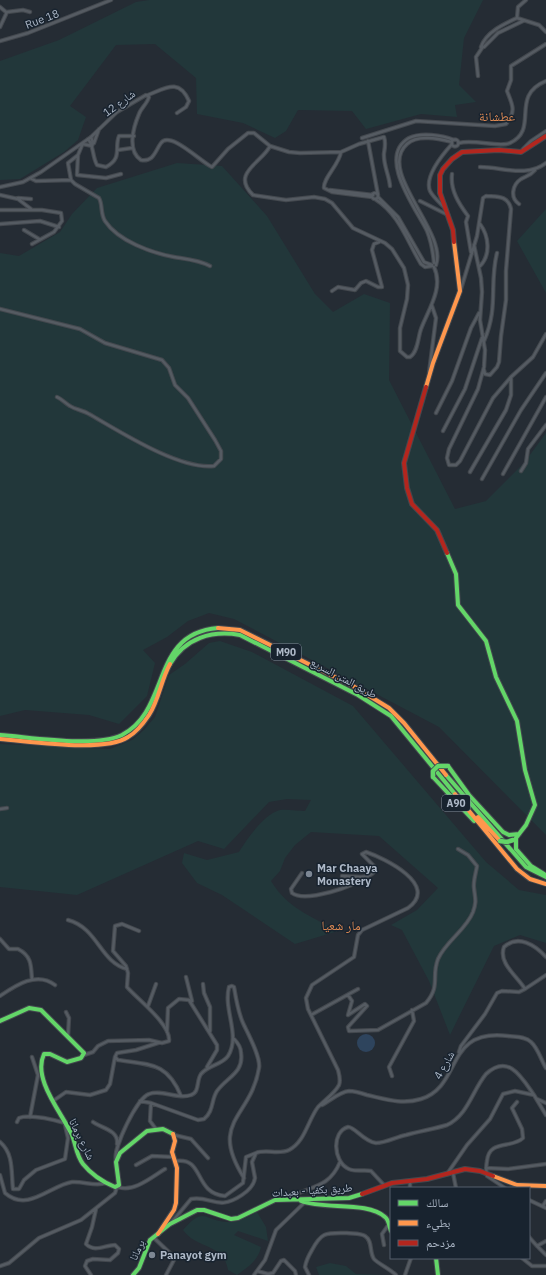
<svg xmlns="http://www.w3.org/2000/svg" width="546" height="1275" viewBox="0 0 546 1275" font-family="'IBM Plex Sans','Noto Naskh Arabic',sans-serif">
	<rect width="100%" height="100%" fill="#252c34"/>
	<path fill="#22373a" d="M149 0H483L464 38 459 85 476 102 455 105 457 117 421 114 366 129 352 111 298 110 286 131 275 138 243 123 197 114 196 78 155 44 116 45 70 106 86 117 78 140 64 152 20 179 0 180V61L59 40 136 2Z
		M177 163 222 166 267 216 315 294 333 312 364 294 390 303 389 380 455 509 486 501 524 463 546 433V835L439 727 234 619 209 613 188 621 167 637 143 650 155 663 147 696 119 724 89 715 25 710 0 716V253L19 256 60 232 72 214 97 188Z
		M546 209V293L517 241Z
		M220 641 252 652 353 706 486 862 519 890 546 895V943L520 935 494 946 450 1035 429 981 402 930 391 925 417 910 438 888 379 836 311 832 295 845 285 858 280 871 271 881C287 908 311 916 338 931L295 944 222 895 197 883 182 863 184 853 207 860 239 852C247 839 264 814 280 810 287 809 298 811 305 811L311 800 287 799 269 802 224 849 198 841 77 895 0 887V744L110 749 132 740 144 730 155 717 169 675 185 664 209 643Z
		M257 1212 266 1227 268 1241 238 1231 234 1235 261 1247C258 1261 248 1267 237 1275L228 1270C224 1243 196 1249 183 1230 205 1205 203 1221 227 1222 239 1223 247 1217 257 1212Z
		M330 1263 346 1266 356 1274 383 1275H319L316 1267Z"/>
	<path fill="#2e445d" d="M357 1043a9 9 0 1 1 18 0a9 9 0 1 1-18 0Z"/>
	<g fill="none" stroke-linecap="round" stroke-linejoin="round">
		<defs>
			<path id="street" d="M526 0 518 7 517 18 539 25 546 32
				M0 7 6 12
				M0 27 7 12 23 10 30 12
				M0 41 28 33 111 0
				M481 47H484L498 33 523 21
				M481 47C486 32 504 24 517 18
				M478 76 476 57 482 48
				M148 95C166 88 179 78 189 101L186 107 177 113
				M362 138 416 121 495 126 506 124C517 111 512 104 507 91L511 80V66L546 44
				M88 139C94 146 92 156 97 165L106 167C123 158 114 148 119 136H134
				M451.5 143a3.5 3.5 0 1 1 7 0a3.5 3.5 0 1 1-7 0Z
				M368 141 378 195
				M83 143 78 155 77 175 106 178 121 174
				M94 143 99 129
				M459 143C475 139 500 148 510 143 540 129 509 96 546 81
				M83 144 92 146 93 143 91 137
				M270 146C263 162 230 173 253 195L286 200 314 197 325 199 332 203 353 228 385 243 392 249 404 268 408 285 407 299 400 328V351L407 357H410C418 352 418 337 421 329 428 310 444 288 434 267
				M523 149 531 141 546 131
				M118 150 132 148
				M341 152C339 165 323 178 324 188L332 192 372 197
				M480 167C502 167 527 178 546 163
				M452 174C450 190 459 204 468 216L466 222 471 252
				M30 178 36 181 71 180 68 163 78 155
				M71 180 75 184 99 198C103 205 100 213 105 221 118 241 152 253 174 257 186 259 199 260 210 266
				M0 187 23 182 41 172 91 137 117 112 146 95 149 97C147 104 141 108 139 114 133 128 127 151 141 160 154 162 155 151 161 143 170 130 202 163 212 167L228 149 248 133H254L270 146 289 152 300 153 341 152 359 144 384 137C386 143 385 147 384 153 383 165 389 174 390 186
				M330 190 373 195
				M372 196a3 3 0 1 1 6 0a3 3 0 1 1-6 0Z
				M0 195 18 199 31 209
				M378 197 398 217 424 262 432 265
				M18 198 31 199
				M375 199C399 214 407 241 421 264L425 267 432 266
				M420 201 448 215
				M519 204C510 198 512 185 521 179 526 176 530 176 535 170
				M444 207C440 203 433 197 430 191 424 176 443 154 452 144
				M0 210H42L61 213 62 221 54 232 32 244
				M0 224 40 221 59 227
				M480 224C489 236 491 255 480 266
				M24 230 39 239
				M474 245 481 278 482 292 480 320 485 350 484 367 478 389 449 449 447 458 449 465H456L460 461 493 398 511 377 533 357 546 334
				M434 263C433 252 431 241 427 231 417 210 376 157 409 138 421 132 442 135 454 140
				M436 265C448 232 376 171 407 144 418 134 439 139 452 142
				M461 289 477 236 483 198 486 196C497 197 508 195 511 209L506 271V300L501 336 499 362 497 367 490 375 485 374 484 370
				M332 291 338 287 355 290 361 283 366 281 378 287H382L372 250 374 244 379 242
				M0 309 80 329 105 343 162 360 169 368 175 385 188 398 215 440 221 451V459L214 466C179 470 119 431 89 414 83 410 76 410 70 406 65 403 62 399 57 397
				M484 341C499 307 489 284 497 253
				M429 373 436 318 432 306
				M436 413 452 381 471 328 479 313
				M443 431 465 389 482 338
				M521 471 526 463 528 449 546 425
				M470 472 506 410 511 395V377
				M503 474 546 397
				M482 479 521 410 546 373
				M0 809 7 808
				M302 873 291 889 292 893C305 903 357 886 368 876
				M68 920C98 928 100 962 127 969
				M0 939 9 949H18C32 956 31 966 32 980
				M186 977 192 1001
				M203 984 204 993 210 1007V1031
				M525 989 546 975
				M348 995 352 1001 348 1015 365 1004 367 1006 348 1027 349 1031 378 1030 426 1003C441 985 431 977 438 959 446 941 466 930 473 912 477 901 475 898 474 888 473 881 476 873 477 866L468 855 458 849
				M0 996C16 985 37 971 55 985
				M148 1006 156 984
				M66 1012 69 1018 68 1036
				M311 1015 358 989
				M167 1032 168 1008 179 999 189 1000 217 1045V1050L207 1067
				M158 1043 136 1050 117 1053 115 1057 118 1060C150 1065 167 1062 181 1096
				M459 1052 461 1046 485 1014 497 993 502 991 519 992 525 989C517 976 498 963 504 947 518 934 535 945 546 957
				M84 1055 93 1052 98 1046 108 1041 149 1040 162 1043 169 1041C171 1024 137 999 127 987L128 973 126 966 113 951 115 926 122 924 139 931
				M392 1076 389 1067 414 1021 412 1010
				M537 1099 546 1103
				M53 1101 66 1092 90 1095 106 1090 110 1084 115 1057
				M140 1101 151 1103 198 1120 204 1119C214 1111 211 1100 217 1091 227 1077 244 1073 241 1053 241 1048 238 1043 234 1039
				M151 1103 150 1121 156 1129
				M322 1105C330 1101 339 1092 349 1091 355 1091 361 1093 367 1095 385 1099 402 1105 421 1099 463 1086 444 1028 508 1036 515 1037 525 1036 531 1042 538 1048 541 1060 546 1068
				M30 1117 38 1075 32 1057
				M17 1122 19 1118C29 1114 54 1120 65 1123
				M93 1122C101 1128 119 1130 117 1144
				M174 1135 191 1139 208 1158
				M0 1142C14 1154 11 1172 13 1189H19L24 1180 36 1170 65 1159 68 1138 65 1125
				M116 1160C113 1148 137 1098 149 1094 162 1089 178 1100 191 1095 200 1092 196 1081 201 1074 208 1065 222 1065 228 1056 241 1035 223 1010 229 987L232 986 234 987C236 999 238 1012 243 1023 248 1034 261 1057 259 1068 251 1118 208 1121 244 1178
				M176 1161C205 1157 193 1193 225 1196L243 1183 246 1157 256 1153
				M136 1165 152 1156 173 1157
				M486 1168 508 1169 546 1164
				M453 1173 456 1188
				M447 1174 467 1145 490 1119 503 1094 515 1091 534 1095 546 1115
				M0 1175 5 1193C28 1213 51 1185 72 1182 84 1181 95 1187 106 1183
				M384 1185 371 1171C363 1169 354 1173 347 1168 334 1161 331 1132 348 1127 354 1126 364 1142 376 1143 386 1143 396 1137 406 1135 420 1131 434 1129 447 1125 468 1115 472 1091 486 1074 509 1053 522 1078 534 1095
				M118 1187C133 1193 152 1177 165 1169
				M410 1188V1181
				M505 1188 487 1176C486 1171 486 1166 487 1161 489 1139 512 1149 523 1138L522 1129 512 1108 517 1102
				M286 1199C309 1186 329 1189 340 1162
				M529 1200 546 1208
				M543 1206 546 1201
				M171 1223 191 1199C211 1195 217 1212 242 1195 248 1191 254 1185 255 1178L252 1162 256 1153C266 1149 279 1155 289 1150 305 1142 308 1120 318 1107 325 1100 335 1093 339 1085 341 1080 339 1074 338 1070L308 1009 306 998 312 985 354 957 358 935 362 930 408 908C440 885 384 858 366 852L362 854 374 866V872C367 880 352 876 342 876
				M153 1237 175 1258 166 1275
				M529 1237 537 1246
				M546 1241 537 1246 546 1255
				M384 1245 382 1234 389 1224
				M522 1258 532 1266H546
				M0 1266 9 1263 39 1238 81 1220 115 1193 117 1187
				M257 1271 268 1274 273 1273 281 1261 284 1260 295 1271 296 1275
				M91 1275 85 1266 87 1261 93 1259 110 1260 118 1253 119 1249 115 1245C105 1245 95 1253 86 1244L92 1227 96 1209
				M254 1275 265 1260 276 1230 304 1203
				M309 1275 305 1267C306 1261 309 1255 312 1250 322 1231 327 1233 347 1233 352 1234 360 1233 365 1236 373 1241 369 1252 374 1259 377 1263 390 1269 396 1275
				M405 1275 411 1258"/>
			<path id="fast" d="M447 553 456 574 458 605 486 641 496 677 517 721 525 770 535 805 526 825 519 834
				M170 664C185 638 212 630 240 635L358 695 391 716 455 794
				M0 735C30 737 95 748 122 735 171 710 150 633 218 628
				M448 766 469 795 503 832 509 835 519 834
				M446 775 526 867 546 877
				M433 777 474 821
				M519 834 516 838V849L531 866 544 874
				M0 1021 29 1008 41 1010 84 1053 81 1058 67 1062 50 1054H44C32 1079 62 1113 72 1135 76 1145 76 1155 83 1164 91 1174 103 1182 115 1187L119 1185 116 1162 120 1153 147 1131 163 1129 173 1134
				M301 1201C325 1210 367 1201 385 1217 389 1220 389 1226 391 1231
				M436 1258 438 1275
				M133 1275 139 1268 150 1240 170 1224 197 1210H204L231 1219 238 1218 275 1200 349 1198 362 1194"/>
			<path id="slow" d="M426 387 433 363 460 291 454 242
				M218 628 240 630 353 686 389 708 404 723 446 775
				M0 739C29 741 104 753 128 737 137 732 143 724 149 715 159 700 161 680 170 664
				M455 794 517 869 530 879 546 884
				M478 817 500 841
				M493 1176 517 1185 546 1186
				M158 1234 174 1210 176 1203 177 1168 172 1152 175 1141 173 1134"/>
			<path id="jam" d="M454 242 453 230 440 193V175L443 169 452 159 462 152 499 150 521 152 546 136
				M426 387 404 463 407 488 412 504 437 530 447 553
				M362 1194 392 1183 427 1179 465 1169 480 1171 493 1176"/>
		</defs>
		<use href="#street" stroke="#43484e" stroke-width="4.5"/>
		<use href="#fast" stroke="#43484e" stroke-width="6"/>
		<use href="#slow" stroke="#43484e" stroke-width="6"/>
		<use href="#jam" stroke="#43484e" stroke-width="6"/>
		<use href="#street" stroke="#555b62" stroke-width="2.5"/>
		<use href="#fast" stroke="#63d668" stroke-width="4"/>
		<use href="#slow" stroke="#ff974d" stroke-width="4"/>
		<use href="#jam" stroke="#b3261e" stroke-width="4"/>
		<defs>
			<path id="fast-bridge" d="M433 777V771L438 766H448
				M500 841 507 842 513 840"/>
		</defs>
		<use href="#fast-bridge" stroke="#414850" stroke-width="6" stroke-linecap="butt"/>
		<use href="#fast-bridge" stroke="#63d668" stroke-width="4.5"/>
	</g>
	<g fill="#7d8794" stroke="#18232f" stroke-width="1.5">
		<circle cx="309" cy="874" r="4"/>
		<circle cx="152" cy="1255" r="4"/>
	</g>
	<g text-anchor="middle" stroke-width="3" stroke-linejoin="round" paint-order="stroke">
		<g fill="#18232f" stroke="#808b99" stroke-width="1">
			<rect x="271" y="644" width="30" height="16" rx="3"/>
			<rect x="442" y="795" width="28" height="16" rx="3"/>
		</g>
		<g font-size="10" font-weight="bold" fill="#adb8c7">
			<text x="286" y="656">M90</text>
			<text x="456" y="807">A90</text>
		</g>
		<g font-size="11" fill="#adb8c7" stroke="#18232f">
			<text transform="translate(42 19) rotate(-21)" y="4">Rue 18</text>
			<text transform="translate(119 103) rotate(-36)" y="4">شارع 12</text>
			<text transform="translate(344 678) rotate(28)" y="4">طريق المتن السريع</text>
			<text transform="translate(444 1065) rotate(-60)" y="4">شارع 4</text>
			<text transform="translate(82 1139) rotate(64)" y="4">شارع برمانا</text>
			<text transform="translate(312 1190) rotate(-4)" y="4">طريق بكفيا - بعبدات</text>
			<text transform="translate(137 1250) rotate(-66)" y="4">برمانا</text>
		</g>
		<g font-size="11" font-weight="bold" fill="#adb8c7" stroke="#18232f" text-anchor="start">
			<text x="317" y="872">Mar Chaaya<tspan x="317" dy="13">Monastery</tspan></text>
			<text x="160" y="1259">Panayot gym</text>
		</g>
		<g font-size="13" fill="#dd8952" stroke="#18232f">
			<text x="497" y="121">عطشانة</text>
			<text x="341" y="930">مار شعيا</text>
		</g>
	</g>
	<rect x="390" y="1187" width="140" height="72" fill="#18232f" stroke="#545f6c"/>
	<rect x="398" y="1200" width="20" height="6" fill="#63d668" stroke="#545f6c"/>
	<text x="426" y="1207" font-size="12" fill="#adb8c7">سالك</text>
	<rect x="398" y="1220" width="20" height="6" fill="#ff974d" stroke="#545f6c"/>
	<text x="426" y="1227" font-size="12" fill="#adb8c7">بطيء</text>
	<rect x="398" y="1240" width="20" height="6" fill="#b3261e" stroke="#545f6c"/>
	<text x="426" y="1247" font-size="12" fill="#adb8c7">مزدحم</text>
</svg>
